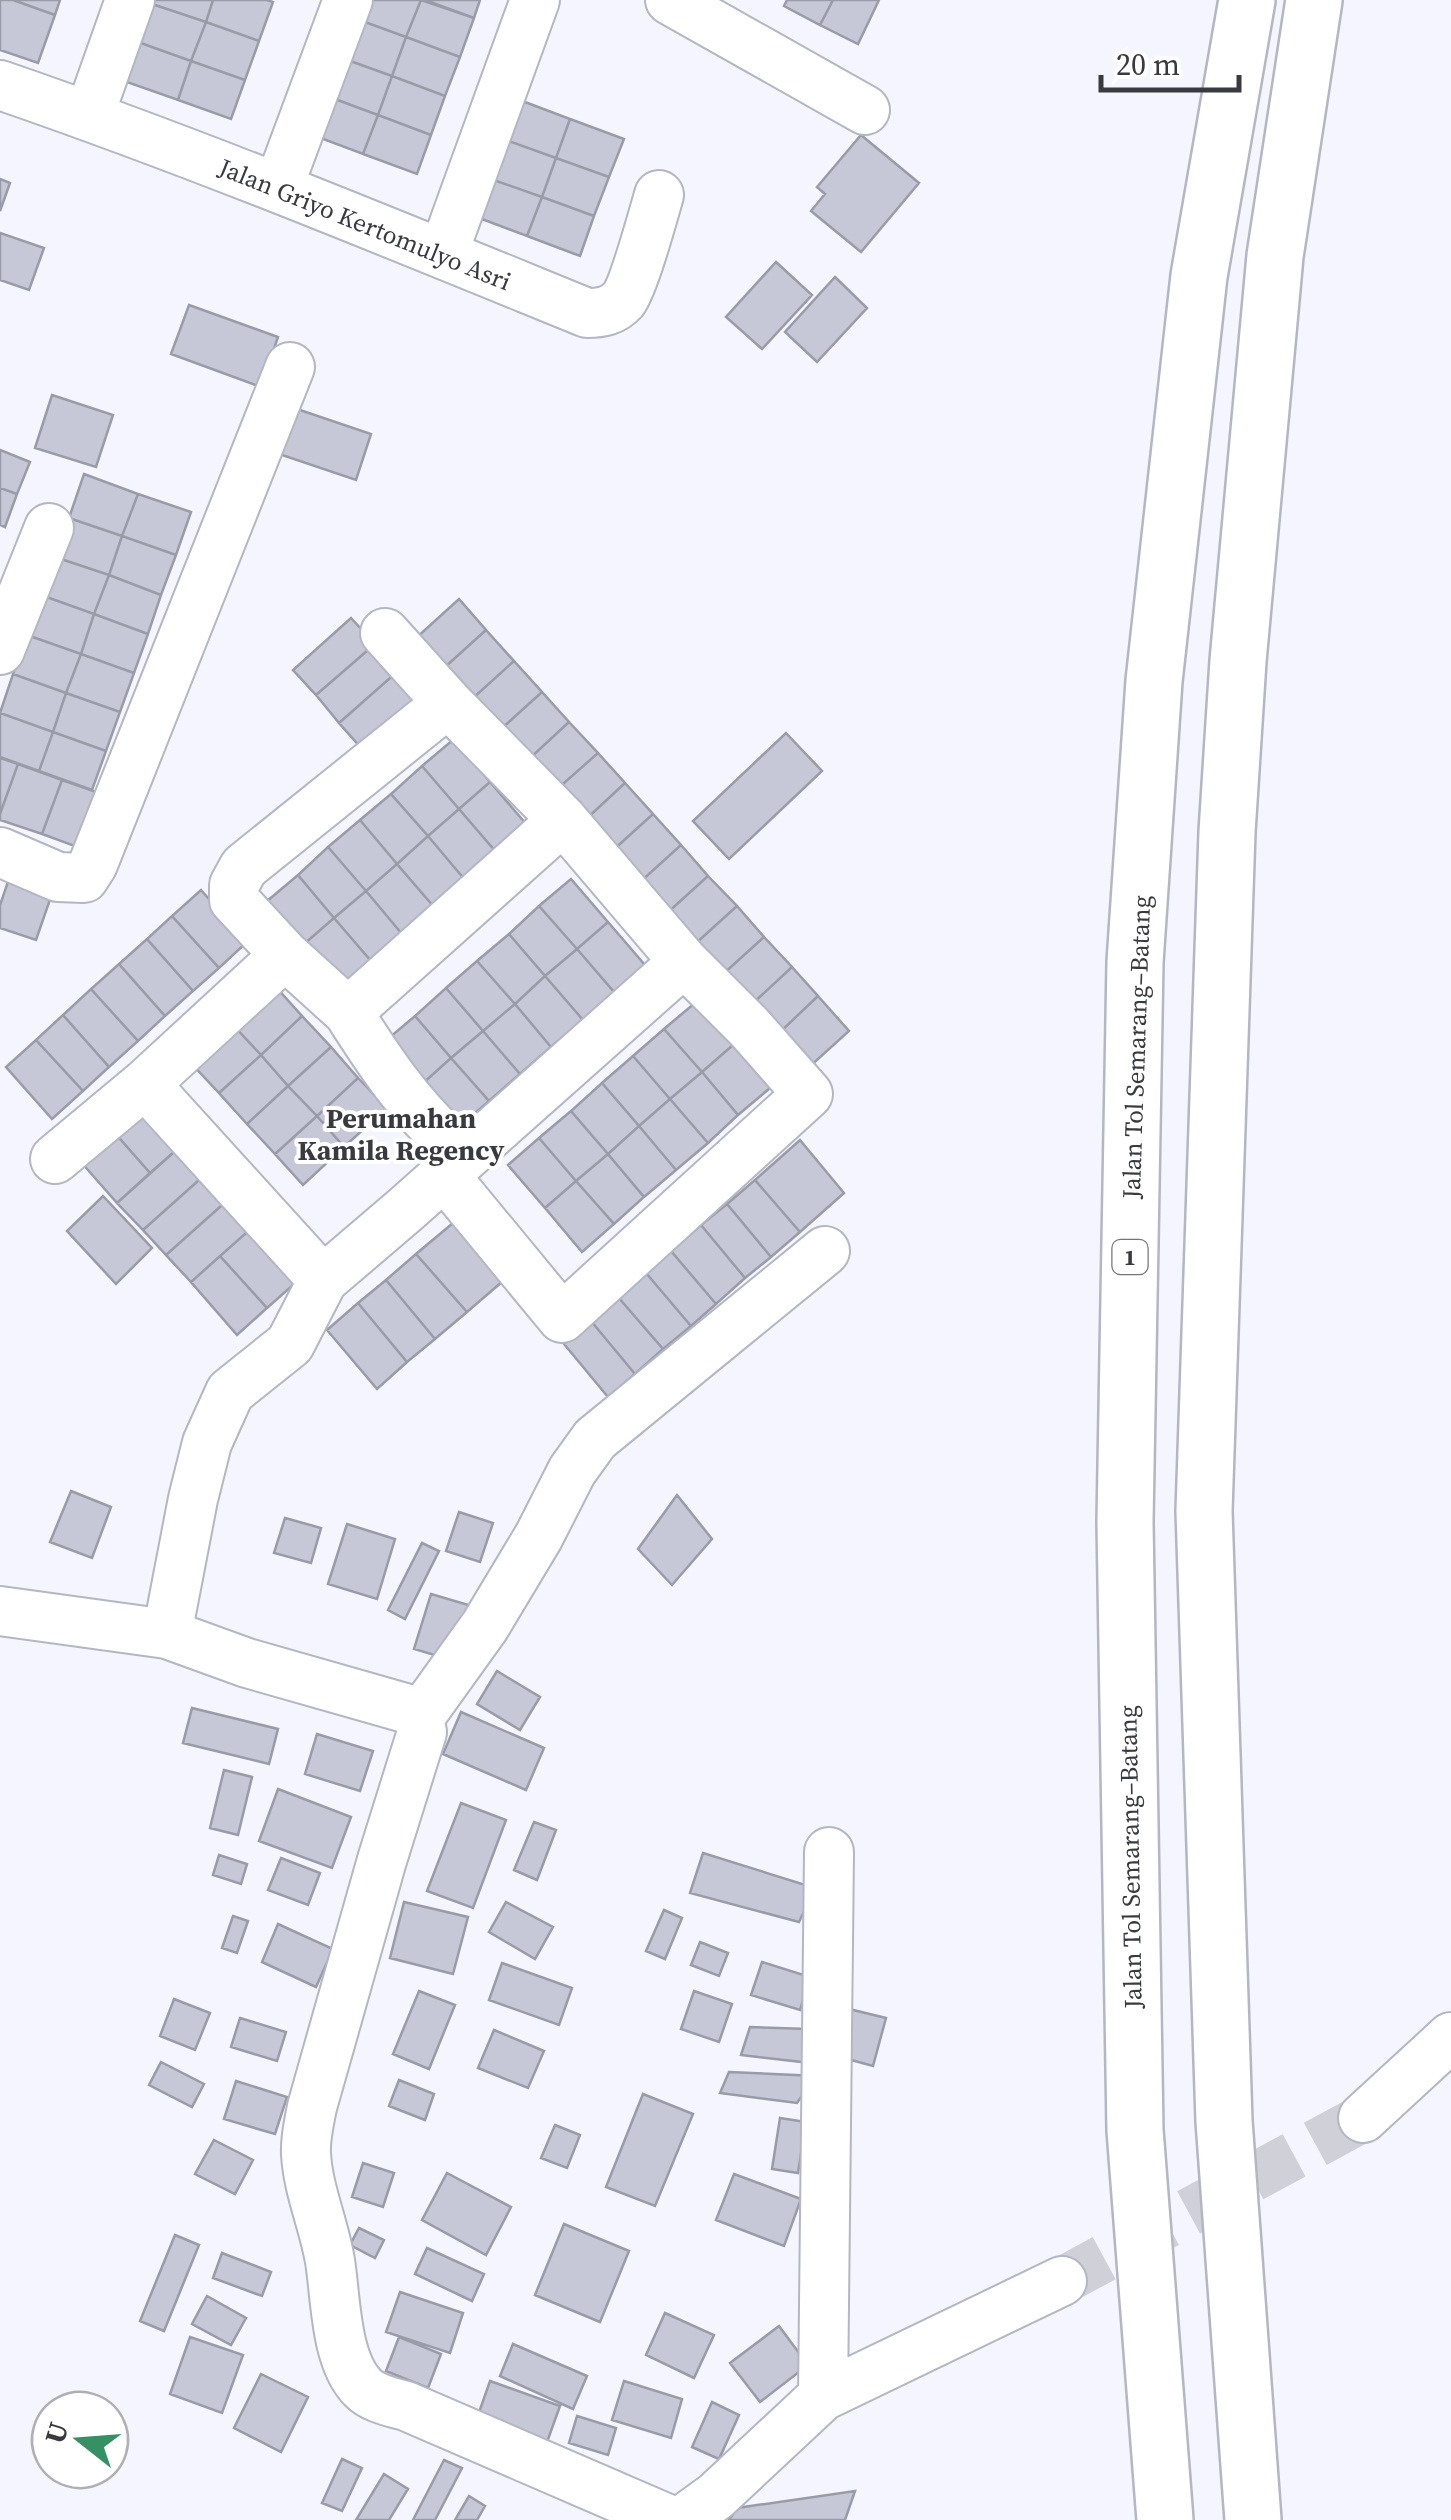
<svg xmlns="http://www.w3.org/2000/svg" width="1451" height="2520" viewBox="0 0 1451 2520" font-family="'Source Serif 4',serif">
	<rect width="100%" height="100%" fill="#f4f5fe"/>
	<path fill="#c6c8d7" stroke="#999ba8" stroke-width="2.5" d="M0 0H13L55 15 38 63 0 50Z
		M13 0H60L55 15Z
		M153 0H213L206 22 152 4Z
		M213 0H267L273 2 259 41 206 22Z
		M360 0H421L406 37 354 18Z
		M421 0 474 18 460 57 406 37Z
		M425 0H480L474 18Z
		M787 0H833L820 25 784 6Z
		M833 0H879L858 44 820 25Z
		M152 4 206 22 191 61 138 42Z
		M354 18 406 37 392 76 339 57Z
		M206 22 259 41 245 80 191 61Z
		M406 37 460 57 445 96 392 76Z
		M138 42 191 61 178 100 124 81Z
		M339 57 392 76 378 115 324 95Z
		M191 61 245 80 231 119 178 100Z
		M392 76 445 96 431 135 378 115Z
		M324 95 378 115 363 154 310 134Z
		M517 99 570 119 556 158 503 139Z
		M378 115 431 135 417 174 363 154Z
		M570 119 624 139 609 177 556 158Z
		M861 135 919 183 861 252 811 211 825 194 817 187Z
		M503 139 556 158 542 197 488 178Z
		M556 158 609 177 594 216 542 197Z
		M488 178 542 197 527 236 474 216Z
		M0 179 10 183 0 211Z
		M542 197 594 216 580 256 527 236Z
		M0 233 44 248 29 290 0 280Z
		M776 262 812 295 762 349 726 317Z
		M835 277 867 308 817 362 785 332Z
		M189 305 278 337 261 387 171 354Z
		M52 395 113 415 96 467 35 448Z
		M294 408 371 434 356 480 279 454Z
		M0 450 30 462 17 494 0 488Z
		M84 474 138 494 122 536 69 518Z
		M0 488 17 494 5 527 0 525Z
		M138 494 191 512 176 555 122 536Z
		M69 518 122 536 109 575 55 557Z
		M122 536 176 555 161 595 109 575Z
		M55 557 109 575 94 614 41 595Z
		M109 575 161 595 148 634 94 614Z
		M41 595 94 614 81 654 27 635Z
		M459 599 486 630 444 668 416 638Z
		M94 614 148 634 134 673 81 654Z
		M351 618 375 644 316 695 293 670Z
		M486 630 514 661 472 699 444 668Z
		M27 635 81 654 66 693 13 674Z
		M375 644 398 671 339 723 316 695Z
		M81 654 134 673 120 712 66 693Z
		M514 661 542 692 500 730 472 699Z
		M398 671 421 698 363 750 339 723Z
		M13 674 66 693 53 732 0 713Z
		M542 692 569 722 528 760 500 730Z
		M66 693 120 712 106 751 53 732Z
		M0 713 53 732 39 771 0 757Z
		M569 722 598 753 555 791 528 760Z
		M53 732 106 751 92 790 39 771Z
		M786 733 822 771 729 859 693 821Z
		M454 739 490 782 459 809 422 766Z
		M598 753 625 783 583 822 555 791Z
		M0 758 18 764 0 814Z
		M18 764 62 780 42 834 0 820V814Z
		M422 766 459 809 428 836 391 794Z
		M62 780 99 793 80 848 42 834Z
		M490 782 527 825 496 852 459 809Z
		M625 783 653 814 611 852 583 822Z
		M391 794 428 836 397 864 360 820Z
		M459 809 496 852 465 880 428 836Z
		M653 814 681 845 639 883 611 852Z
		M360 820 397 864 366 891 328 847Z
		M428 836 465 880 434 907 397 864Z
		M681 845 708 876 666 914 639 883Z
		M328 847 366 891 334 918 298 875Z
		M397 864 434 907 402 934 366 891Z
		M11 873 54 888 36 940 0 928V905Z
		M298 875 334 918 303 945 266 902Z
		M708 876 737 906 695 944 666 914Z
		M571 879 608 922 577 949 539 906Z
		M201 890 247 942 219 968 172 916Z
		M366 891 402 934 371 961 334 918Z
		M539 906 577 949 545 976 509 934Z
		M737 906 764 937 722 975 695 944Z
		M172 916 219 968 193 991 147 939Z
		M334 918 371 961 340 989 303 945Z
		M608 922 645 965 614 992 577 949Z
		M509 934 545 976 515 1004 477 961Z
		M764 937 792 967 750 1006 722 975Z
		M147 939 193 991 165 1016 119 964Z
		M577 949 614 992 583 1020 545 976Z
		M477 961 515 1004 483 1031 446 988Z
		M119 964 165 1016 138 1041 91 989Z
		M792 967 818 996 777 1035 750 1006Z
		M545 976 583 1020 551 1047 515 1004Z
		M275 986 302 1016 261 1055 233 1025Z
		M446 988 483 1031 451 1058 415 1016Z
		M91 989 138 1041 109 1067 63 1015Z
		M818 996 849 1031 807 1069 777 1035Z
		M696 1002 733 1045 702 1072 664 1029Z
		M515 1004 551 1047 520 1074 483 1031Z
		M63 1015 109 1067 83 1091 36 1040Z
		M302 1016 331 1047 288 1086 261 1055Z
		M415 1016 451 1058 421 1085 383 1043Z
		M233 1025 261 1055 219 1093 191 1063Z
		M664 1029 702 1072 670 1099 633 1056Z
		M483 1031 520 1074 489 1101 451 1058Z
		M36 1040 83 1091 52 1119 6 1067Z
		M733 1045 770 1088 738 1115 702 1072Z
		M331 1047 358 1078 317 1116 288 1086Z
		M261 1055 288 1086 247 1124 219 1093Z
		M633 1056 670 1099 639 1126 602 1083Z
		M451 1058 489 1101 457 1129 421 1085Z
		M702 1072 738 1115 708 1143 670 1099Z
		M358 1078 387 1108 344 1147 317 1116Z
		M602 1083 639 1126 608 1154 571 1111Z
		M288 1086 317 1116 275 1154 247 1124Z
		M140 1095 183 1144 150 1173 107 1124Z
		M670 1099 708 1143 676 1170 639 1126Z
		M571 1111 608 1154 576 1181 539 1138Z
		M317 1116 344 1147 303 1185 275 1154Z
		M107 1124 150 1173 117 1203 73 1153Z
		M639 1126 676 1170 644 1197 608 1154Z
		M539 1138 576 1181 545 1208 508 1165Z
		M800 1140 844 1193 800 1232 755 1180Z
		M183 1144 208 1172 143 1230 117 1203Z
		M608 1154 644 1197 614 1224 576 1181Z
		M208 1172 230 1198 166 1255 143 1230Z
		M755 1180 800 1232 771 1257 727 1204Z
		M576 1181 614 1224 582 1252 545 1208Z
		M103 1196 152 1248 116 1284 67 1231Z
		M230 1198 254 1226 191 1282 166 1255Z
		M727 1204 771 1257 745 1278 701 1225Z
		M453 1223 503 1281 467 1312 416 1254Z
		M701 1225 745 1278 716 1304 671 1251Z
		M254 1226 301 1278 267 1308 220 1256Z
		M671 1251 716 1304 691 1326 646 1273Z
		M416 1254 467 1312 435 1339 386 1280Z
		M220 1256 267 1308 237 1335 191 1282Z
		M646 1273 691 1326 663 1349 618 1297Z
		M386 1280 435 1339 407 1362 358 1303Z
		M618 1297 663 1349 635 1374 591 1321Z
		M358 1303 407 1362 377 1389 327 1330Z
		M591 1321 635 1374 608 1397 564 1344Z
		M71 1491 111 1507 92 1558 50 1542Z
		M677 1495 712 1539 672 1585 638 1549Z
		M459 1512 493 1523 480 1562 446 1551Z
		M285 1518 321 1528 311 1563 274 1553Z
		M347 1524 395 1539 377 1599 328 1584Z
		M422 1543 439 1551 405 1619 388 1610Z
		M431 1594 472 1606 455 1661 414 1649Z
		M497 1671 540 1697 520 1730 477 1704Z
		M192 1708 278 1729 269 1764 183 1743Z
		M461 1712 544 1748 526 1790 443 1754Z
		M317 1734 373 1751 360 1791 305 1774Z
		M224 1770 252 1777 238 1835 210 1828Z
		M278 1789 351 1817 332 1868 259 1841Z
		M461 1803 506 1820 473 1908 427 1891Z
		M534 1822 556 1830 537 1880 514 1870Z
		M703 1853 815 1888 799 1922 690 1893Z
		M219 1855 247 1864 241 1884 213 1875Z
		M281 1858 320 1873 308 1905 268 1890Z
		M404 1902 468 1917 453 1974 390 1958Z
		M506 1902 553 1927 535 1959 489 1932Z
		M664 1910 682 1918 665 1959 646 1951Z
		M233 1916 248 1921 237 1953 222 1948Z
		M278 1924 333 1949 316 1987 262 1962Z
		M700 1942 728 1953 719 1976 691 1965Z
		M762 1962 810 1977 800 2010 751 1995Z
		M502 1963 572 1988 559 2025 489 2000Z
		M419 1991 455 2005 429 2069 393 2054Z
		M694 1991 732 2004 719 2042 681 2029Z
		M174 1999 210 2013 195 2050 160 2036Z
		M845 2008 886 2018 873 2066 833 2055Z
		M240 2018 286 2032 277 2061 231 2047Z
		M750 2027 808 2029 819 2064 741 2055Z
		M494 2030 544 2051 528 2088 478 2068Z
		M161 2062 204 2084 192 2107 149 2085Z
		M729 2072 816 2076 797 2103 720 2093Z
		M399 2080 434 2094 425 2120 389 2106Z
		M236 2081 287 2097 275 2134 224 2119Z
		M643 2094 693 2114 655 2206 606 2187Z
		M780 2118 806 2122 798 2173 772 2169Z
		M555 2125 580 2135 567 2168 541 2158Z
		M214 2140 253 2160 235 2194 195 2174Z
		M363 2163 394 2173 383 2207 352 2197Z
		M447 2173 511 2207 486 2255 422 2220Z
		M734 2174 801 2199 784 2246 716 2220Z
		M564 2224 629 2251 600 2322 535 2295Z
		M359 2228 384 2240 375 2258 350 2245Z
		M175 2235 199 2245 164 2331 140 2321Z
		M427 2248 484 2274 472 2301 415 2274Z
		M222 2253 271 2272 262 2296 213 2278Z
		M400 2292 463 2313 450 2353 386 2332Z
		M207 2296 246 2318 231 2345 192 2324Z
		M665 2313 714 2335 694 2378 646 2355Z
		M779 2326 808 2365 760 2402 730 2363Z
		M190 2337 243 2355 222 2413 170 2394Z
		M399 2337 441 2354 428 2388 386 2371Z
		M513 2344 587 2376 573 2409 500 2376Z
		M261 2374 308 2397 281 2452 234 2428Z
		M490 2381 560 2406 546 2445 476 2421Z
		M624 2381 682 2399 671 2438 612 2420Z
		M712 2402 739 2415 719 2459 692 2447Z
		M577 2416 616 2428 608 2455 569 2443Z
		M342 2459 362 2468 342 2511 322 2503Z
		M444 2460 462 2468 435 2520H413Z
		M384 2474 408 2489 389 2520H356Z
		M855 2491 845 2520H729L737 2508Z
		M469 2496 485 2506 477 2520H455Z"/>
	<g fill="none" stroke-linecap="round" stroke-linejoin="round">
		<path stroke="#cfd0d8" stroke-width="48" stroke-dasharray="48 24" stroke-linecap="butt" d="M1062 2281 1363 2118"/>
		<defs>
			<path id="street" d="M670 0 865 110
				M0 85C198 153 393 234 587 313 601 313 613 311 623 300 633 288 653 216 659 195
				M89 116 130 0
				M278 188 348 0
				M443 254 535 0
				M385 633 448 703 563 820 684 962 749 1027 808 1094 562 1318 444 1175
				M0 650 49 528
				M0 852 58 877 84 878 93 864 290 367
				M348 1012 285 955 234 900V885L244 867 448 703
				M145 1084 323 1280
				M55 1159 145 1084 285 955
				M444 1175 450 1143C407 1103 379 1061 348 1012L563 820
				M0 1611 167 1634 247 1663 412 1710 419 1718 422 1732 382 1860 312 2107C309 2123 305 2138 306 2154 308 2190 324 2225 330 2261 336 2298 335 2360 363 2388 374 2399 392 2402 406 2406L670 2520
				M167 1634 193 1499 207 1443 230 1392 290 1344 323 1280 405 1210 684 962
				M419 1718 485 1626 539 1536 572 1471 595 1439 825 1251
				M1363 2118 1451 2037
				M823 2396 829 1852
				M683 2520 716 2496 823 2396 1062 2281"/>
			<path id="highway" d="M1165 2520 1135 2130 1125 1522 1135 962 1154 681 1199 276 1247 0
				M1253 2520 1224 2121 1204 1511 1227 832 1238 661 1275 256 1314 0"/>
		</defs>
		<use href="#street" stroke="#b4b6c4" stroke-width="52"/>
		<use href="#highway" stroke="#b4b6c4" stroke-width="60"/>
		<use href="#street" stroke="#fff" stroke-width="48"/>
		<use href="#highway" stroke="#fff" stroke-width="55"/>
	</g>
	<g text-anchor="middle" stroke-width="8" stroke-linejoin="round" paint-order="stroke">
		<rect fill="#fff" stroke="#747579" stroke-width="2.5" x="1112.5" y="1240" width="35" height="34" rx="8"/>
		<g font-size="22" font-weight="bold" fill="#393a40">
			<text x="1130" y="1265">1</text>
		</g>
		<g font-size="25" fill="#393a40" stroke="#fff">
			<text transform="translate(365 224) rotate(22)" y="9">Jalan Griyo Kertomulyo Asri</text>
			<text transform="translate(1136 1047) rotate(-88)" y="9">Jalan Tol Semarang–Batang</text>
			<text transform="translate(1130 1857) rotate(-91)" y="9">Jalan Tol Semarang–Batang</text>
		</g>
		<g font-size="28" font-weight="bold" fill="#393a40" stroke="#fff">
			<text x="401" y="1128">Perumahan<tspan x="401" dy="32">Kamila Regency</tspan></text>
		</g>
	</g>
	<g transform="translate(80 2440) rotate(287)"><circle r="48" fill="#ffffff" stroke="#b0b0b3" stroke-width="2.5"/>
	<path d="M0-8L18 38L0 25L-18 38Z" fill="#378f64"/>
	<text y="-15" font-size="28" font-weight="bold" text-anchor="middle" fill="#393a40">U</text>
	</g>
	<path d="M1101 75v15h138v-15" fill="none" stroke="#393a40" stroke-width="5"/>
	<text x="1116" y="75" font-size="30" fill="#393a40" stroke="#ffffff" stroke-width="8" paint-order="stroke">20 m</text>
</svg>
